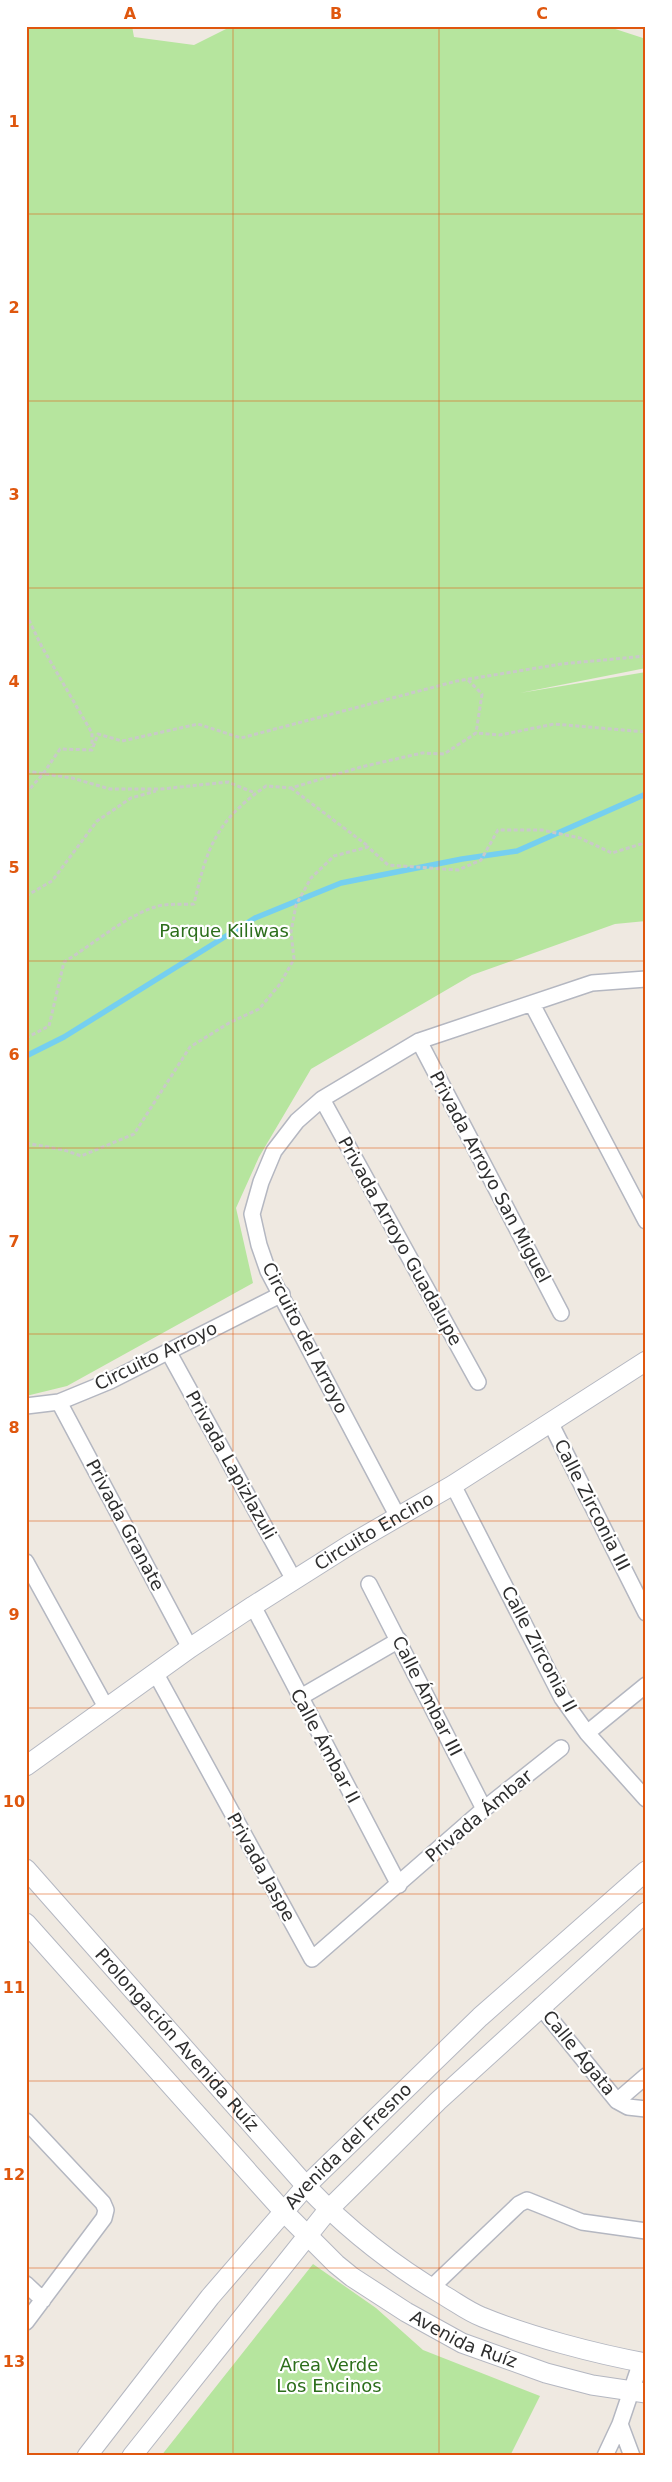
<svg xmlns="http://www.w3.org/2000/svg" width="672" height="2482" viewBox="0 0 672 2482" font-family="'DejaVu Sans',sans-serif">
	<rect width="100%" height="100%" fill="#efe9e1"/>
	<path fill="#b6e59e" d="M26 26H132L134 37 194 45 232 26H606L646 39V668L520 693 646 672V921L615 924 472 975 311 1069 259 1157 236 1208 253 1283 67 1386 26 1396Z
		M313 2264 376 2308 423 2350 540 2396 510 2456H161Z"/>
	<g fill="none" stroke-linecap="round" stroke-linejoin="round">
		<path stroke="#75cff0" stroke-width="5.5" d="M26 1056 64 1037 255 918 341 883 462 859 517 851 646 794"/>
		<defs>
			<path id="minor" d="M532 1004 646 1221
				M419 1041 561 1313
				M322 1099 478 1382
				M168 1351 294 1580
				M59 1402 190 1648
				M26 1406 59 1402 110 1381 282 1294
				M551 1424 646 1613
				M453 1485 562 1698 587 1733 646 1799
				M398 1517 268 1271 259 1245 252 1214 261 1182 274 1151 297 1121 322 1099 419 1041 592 983 646 979
				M26 1562 107 1709
				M369 1584 484 1809
				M253 1606 399 1885
				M156 1674 312 1959 484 1809 561 1748
				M299 1698 399 1640
				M587 1733 646 1685
				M540 2006 617 2101 628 2107 646 2109
				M617 2101 646 2076
				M26 2121 103 2203 106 2210 104 2218 26 2322
				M26 2284 43 2300
				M431 2288 519 2204 527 2200 582 2222 646 2231
				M605 2456 620 2424
				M632 2456 620 2424 641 2362"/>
			<g id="tertiary">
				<path id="s1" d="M26 1766 190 1648 253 1606 351 1544 453 1485 646 1361"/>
				<path id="s2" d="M26 1869 306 2186C347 2229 394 2266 445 2296 457 2303 469 2312 482 2317 528 2336 596 2354 646 2363"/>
				<path id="s3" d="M26 1923 284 2212 336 2264 352 2277 406 2312 462 2343 546 2373 592 2385 646 2393"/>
				<path id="s4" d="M87 2456 210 2297 306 2186 480 2017 646 1871"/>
				<path d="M132 2456 328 2210 438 2101 646 1912"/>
			</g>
		</defs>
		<use href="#minor" stroke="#b4b7c1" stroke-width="18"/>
		<use href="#tertiary" stroke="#b4b7c1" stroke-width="21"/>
		<path stroke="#c9c9c9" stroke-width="3" stroke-dasharray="4 2.5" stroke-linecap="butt" d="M26 614 42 647 92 733V747
			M468 680 482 694 476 733
			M26 771 72 778 110 789H161L228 782 255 793
			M291 788 368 846
			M26 793 43 774 60 749 92 750 98 734 122 741 198 724 241 738 457 681 561 664 646 656
			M26 896 52 881 97 821 131 798 156 791
			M26 1038 49 1026 64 962C94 944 122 918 155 907 166 903 182 905 194 904 207 847 216 821 266 786L291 788 361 767 422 753 444 754 476 733 500 735 554 724 646 732
			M26 1143 64 1150 81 1156 134 1134 190 1047 229 1023 259 1009 280 984 294 959 291 932 296 905 311 878 334 856 368 847 388 865 458 870 481 860 498 830H542L580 838 612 853 641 844 646 840"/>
		<use href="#minor" stroke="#fff" stroke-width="15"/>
		<use href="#tertiary" stroke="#fff" stroke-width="19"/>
	</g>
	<path fill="none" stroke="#df570e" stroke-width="1" stroke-opacity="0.55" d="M233 26V2456M439 26V2456M26 214H646M26 401H646M26 588H646M26 774H646M26 961H646M26 1148H646M26 1334H646M26 1521H646M26 1708H646M26 1894H646M26 2081H646M26 2268H646"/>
	<g text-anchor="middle" stroke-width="4.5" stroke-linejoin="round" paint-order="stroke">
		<g font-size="18" fill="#2c6e1b" stroke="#fff">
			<text x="224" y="937">Parque Kiliwas</text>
			<text x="329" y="2371">Area Verde<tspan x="329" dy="21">Los Encinos</tspan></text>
		</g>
		<g font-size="18" fill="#2e2e2e" stroke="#fff">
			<text transform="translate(490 1177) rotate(62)" y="6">Privada Arroyo San Miguel</text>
			<text transform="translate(400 1241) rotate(61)" y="6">Privada Arroyo Guadalupe</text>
			<text transform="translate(305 1338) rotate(63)" y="6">Circuito del Arroyo</text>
			<text transform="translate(156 1356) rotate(-26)" y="6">Circuito Arroyo</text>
			<text transform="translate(231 1465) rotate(61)" y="6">Privada Lapizlazuli</text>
			<text transform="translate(592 1505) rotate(63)" y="6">Calle Zirconia III</text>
			<text transform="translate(125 1525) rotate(62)" y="6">Privada Granate</text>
			<text dy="6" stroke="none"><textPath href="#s1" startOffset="420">Circuito Encino</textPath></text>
			<text transform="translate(539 1649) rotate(62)" y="6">Calle Zirconia II</text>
			<text transform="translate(427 1696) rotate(63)" y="6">Calle Ámbar III</text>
			<text transform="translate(325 1746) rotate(62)" y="6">Calle Ámbar II</text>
			<text transform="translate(479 1816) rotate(-40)" y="6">Privada Ámbar</text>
			<text transform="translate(261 1867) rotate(61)" y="6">Privada Jaspe</text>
			<text dy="6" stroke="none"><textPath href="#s2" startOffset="228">Prolongación Avenida Ruíz</textPath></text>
			<text transform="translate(579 2053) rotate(51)" y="6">Calle Ágata</text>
			<text dy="6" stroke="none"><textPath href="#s4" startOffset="406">Avenida del Fresno</textPath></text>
			<text dy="6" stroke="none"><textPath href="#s3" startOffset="610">Avenida Ruíz</textPath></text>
		</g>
	</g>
	<rect width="672" height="2482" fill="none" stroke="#ffffff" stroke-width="55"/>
	<rect x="28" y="28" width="616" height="2426" fill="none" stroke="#df570e" stroke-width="2"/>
	<g font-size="16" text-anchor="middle" font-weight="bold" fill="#df570e">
		<text x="130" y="19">A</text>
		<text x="336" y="19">B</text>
		<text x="542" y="19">C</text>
		<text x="14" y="127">1</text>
		<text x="14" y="313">2</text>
		<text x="14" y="500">3</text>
		<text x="14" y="687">4</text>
		<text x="14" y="873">5</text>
		<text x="14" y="1060">6</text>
		<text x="14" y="1247">7</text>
		<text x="14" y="1433">8</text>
		<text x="14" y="1620">9</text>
		<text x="14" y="1807">10</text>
		<text x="14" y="1993">11</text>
		<text x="14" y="2180">12</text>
		<text x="14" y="2367">13</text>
	</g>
</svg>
